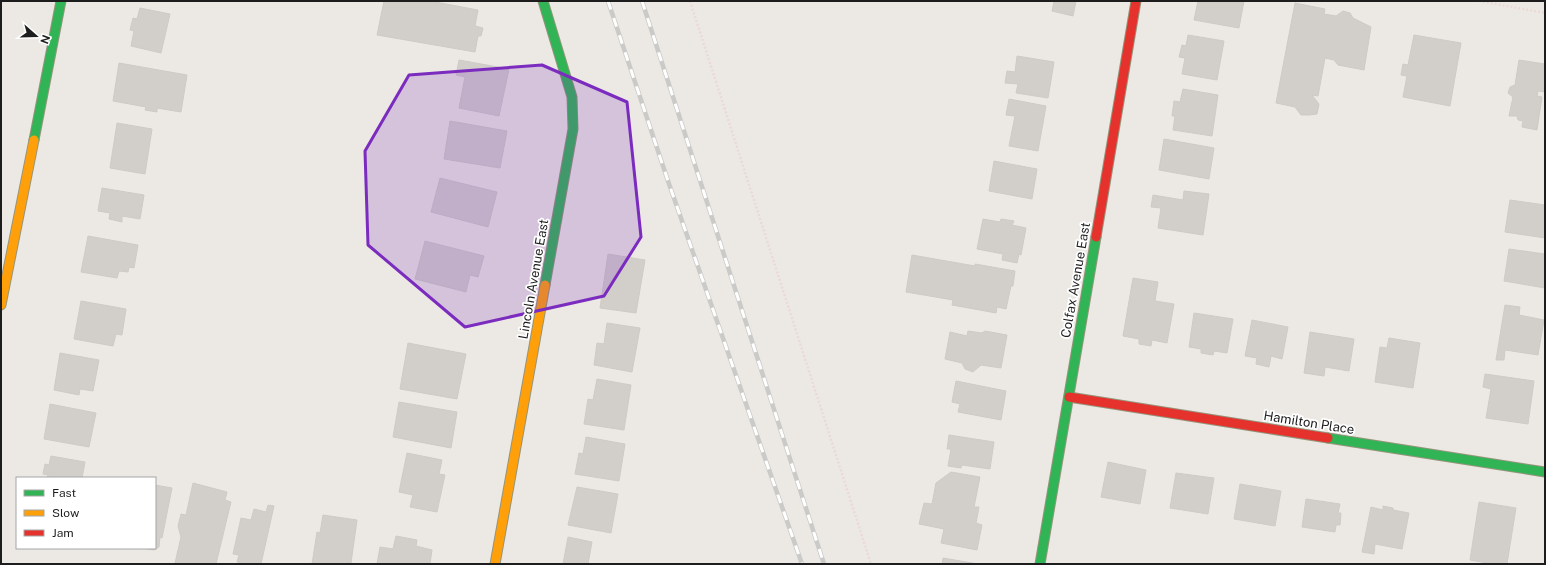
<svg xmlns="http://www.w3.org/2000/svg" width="1546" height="565" viewBox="0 0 1546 565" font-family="'Public Sans',sans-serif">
	<rect width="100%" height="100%" fill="#ece9e4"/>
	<path fill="#d2cfcb" stroke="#cfcac6" d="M384 1H430L478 10 475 26 483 28 481 36H478L475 52 377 35Z
		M1054 1H1076L1073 16 1052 11Z
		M1198 1H1244L1239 28 1194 20Z
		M1295 3 1325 9 1324 14 1336 16 1343 11 1350 13 1353 18 1371 27 1364 70 1338 65 1334 60 1325 58 1318 96 1312 95 1319 104 1317 114 1309 115H1301L1295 107 1276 103Z
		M140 8 170 14 161 53 131 46 134 31 130 30 133 18 137 19Z
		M1188 35 1224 41 1217 80 1182 74 1185 58 1179 57 1182 45 1186 46Z
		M1414 35 1461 43 1450 106 1403 97 1407 76 1401 75 1403 64 1408 65Z
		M1017 56 1054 62 1048 98 1016 93 1018 84 1005 83 1007 71 1015 72Z
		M459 60 509 69 499 116 459 108 465 77 456 75Z
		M1519 60 1545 64V92L1538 91 1537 96 1542 97 1537 130 1522 127 1523 121 1518 120 1517 116H1509L1513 97 1508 93 1510 87 1515 85Z
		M119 63 187 75 181 112 157 108V112L145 110 146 107 113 101Z
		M1183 89 1218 95 1212 136 1173 130 1175 116H1172L1174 101 1180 102Z
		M1009 99 1046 106 1038 151 1009 146 1015 116 1006 115Z
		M450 121 507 131 500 168 444 159Z
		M117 123 152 129 145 174 110 168Z
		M1164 139 1214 148 1209 179 1159 170Z
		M994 161 1037 169 1032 199 989 191Z
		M440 178 497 192 488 227 431 212Z
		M102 188 144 195 140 219 122 216V222L109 219 110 213 98 211Z
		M1184 191 1209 194 1203 235 1158 228 1161 208 1151 207 1153 195 1183 200Z
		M1510 200 1545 205V238L1505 232Z
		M983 219 1000 222 1001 219 1014 221 1012 225 1026 228 1021 255 1019 254 1017 263 1002 260 1003 254 977 249Z
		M88 236 138 245 134 268 129 267 128 272 119 271 117 278 81 272Z
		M425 241 484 256 478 277 470 275 466 292 415 279Z
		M1509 249 1545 254V288L1504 281Z
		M608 254 645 260 636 313 600 308Z
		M912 255 975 266V264L1015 271 1013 286H1011L1006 309 997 307 996 313 952 305 953 300 906 292Z
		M1133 278 1158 282 1155 301 1174 304 1167 343 1152 340 1151 346 1139 344V339L1123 336Z
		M81 301 126 309 122 335 116 334 113 346 74 339Z
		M1505 305 1520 307 1519 315 1544 320 1538 355 1505 350 1504 360H1496Z
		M1194 313 1233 319 1227 353 1214 351 1213 355 1201 353V349L1189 347Z
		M1252 320 1288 327 1282 359 1271 356 1269 367 1256 364 1257 358 1245 356Z
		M607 323 640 328 632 372 594 365 597 343 604 344Z
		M968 331 982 333 985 331 1007 335 1001 368 981 365 973 372 965 369 962 363 945 359 950 332 967 336Z
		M1310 332 1354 339 1349 371 1325 367 1324 376 1304 373Z
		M1389 338 1420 343 1413 388 1375 382 1380 347 1387 348Z
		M408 343 466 354 457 399 400 389Z
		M60 353 99 360 93 391 80 389 79 395 54 390Z
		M1485 374 1534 381 1528 424 1486 418 1491 389 1483 387Z
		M597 379 631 385 624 430 584 424 588 399 593 400Z
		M956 381 1006 391 1001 420 958 412 960 404 952 402Z
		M399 402 457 412 451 448 393 437Z
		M50 404 96 413 89 447 44 439Z
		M949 435 994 442 990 469 962 465 961 468 948 466 951 449H947Z
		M586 437 625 444 619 481 575 474 579 453 583 454Z
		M407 453 442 460 439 474 445 475 437 512 410 507 413 495 399 492Z
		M51 456 85 462 82 478H47L48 475 43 474 45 464 49 465Z
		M1108 462 1146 470 1140 504 1101 497Z
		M951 472 980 477 974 507H979L976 523 982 525 977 550 941 543 944 529 919 524 924 503 932 504 936 483Z
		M1176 473 1214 478 1208 514 1170 508Z
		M193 483 227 492 225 500 231 502 216 564H180L175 563 181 537 178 526 181 514 186 515Z
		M1240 484 1281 491 1275 526 1234 519Z
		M155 485 172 488 162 538 160 537 159 547 154 550 142 548H155Z
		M577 487 618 494 611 533 568 525Z
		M1306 499 1340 504 1338 513H1341L1340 525H1336L1335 532 1302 527Z
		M1479 502 1516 508 1507 564H1493L1470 560Z
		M268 505 274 506 261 564H248L237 562 239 555 233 554 241 518 251 520 254 509 266 512Z
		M1383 506 1393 508V510L1409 513 1402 549 1375 544 1374 554 1362 552 1371 507 1383 510Z
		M323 515 357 520 351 563 343 562V564H312L317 532 320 533Z
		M396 536 417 540 416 546 432 550 430 564H377L380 547 393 549Z
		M568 537 592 542 588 564H563Z
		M943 558 978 564H942Z"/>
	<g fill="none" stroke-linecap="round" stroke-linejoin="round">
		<defs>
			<path id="fast" d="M543 1 572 97 573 129 545 285
				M34 140 61 1
				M1328 438 1545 472
				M1040 564 1096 237"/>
			<path id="slow" d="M1 305 34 140
				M495 564 545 285"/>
			<path id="jam" d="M1096 237 1136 1
				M1069 397 1328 438"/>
		</defs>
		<use href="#fast" stroke="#95957c" stroke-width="11"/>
		<use href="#slow" stroke="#95957c" stroke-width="11"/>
		<use href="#jam" stroke="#95957c" stroke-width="11"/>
		<path stroke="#ebd9d6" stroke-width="2.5" stroke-dasharray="2 2" stroke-linecap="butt" d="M690 1 871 564
			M1479 1 1545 13"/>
		<use href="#fast" stroke="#30b455" stroke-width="9"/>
		<use href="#slow" stroke="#ff9f0a" stroke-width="9"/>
		<use href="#jam" stroke="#e5322d" stroke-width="9"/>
		<defs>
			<path id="rail" d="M608 1 668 181 802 564
				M642 1 824 564"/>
		</defs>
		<use href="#rail" stroke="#cacac9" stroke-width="4.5"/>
		<use href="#rail" stroke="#fff" stroke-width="3" stroke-dasharray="9" stroke-linecap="butt"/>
	</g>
	<path fill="#7b2cbf" fill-opacity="0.2" stroke="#7b2cbf" stroke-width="3" stroke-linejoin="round" d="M542 65 627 102 641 237 604 296 465 327 368 245 365 151 409 75Z"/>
	<g text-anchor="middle" stroke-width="3.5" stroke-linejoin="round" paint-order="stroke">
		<g font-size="13" fill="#1d1d1d" stroke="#fff">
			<text transform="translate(533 279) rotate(-80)" y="5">Lincoln Avenue East</text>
			<text transform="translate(1075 280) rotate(-80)" y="5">Colfax Avenue East</text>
			<text transform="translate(1309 422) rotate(9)" y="5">Hamilton Place</text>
		</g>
	</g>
	<rect width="1546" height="565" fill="none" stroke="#1d1d1d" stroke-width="4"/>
	<rect x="16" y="477" width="140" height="72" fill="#ffffff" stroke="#a5a5a5"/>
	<rect x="24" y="490" width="20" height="6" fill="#30b455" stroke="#a5a5a5"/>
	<text x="52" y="497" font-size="12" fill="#1d1d1d">Fast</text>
	<rect x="24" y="510" width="20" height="6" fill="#ff9f0a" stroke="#a5a5a5"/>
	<text x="52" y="517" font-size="12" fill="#1d1d1d">Slow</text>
	<rect x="24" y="530" width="20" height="6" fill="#e5322d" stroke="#a5a5a5"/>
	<text x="52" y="537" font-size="12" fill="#1d1d1d">Jam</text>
	<g transform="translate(36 36) rotate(110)" stroke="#ffffff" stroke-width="3" paint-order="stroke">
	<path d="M0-3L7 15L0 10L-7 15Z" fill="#1d1d1d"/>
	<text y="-6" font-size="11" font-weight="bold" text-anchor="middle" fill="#1d1d1d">N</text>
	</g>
</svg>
